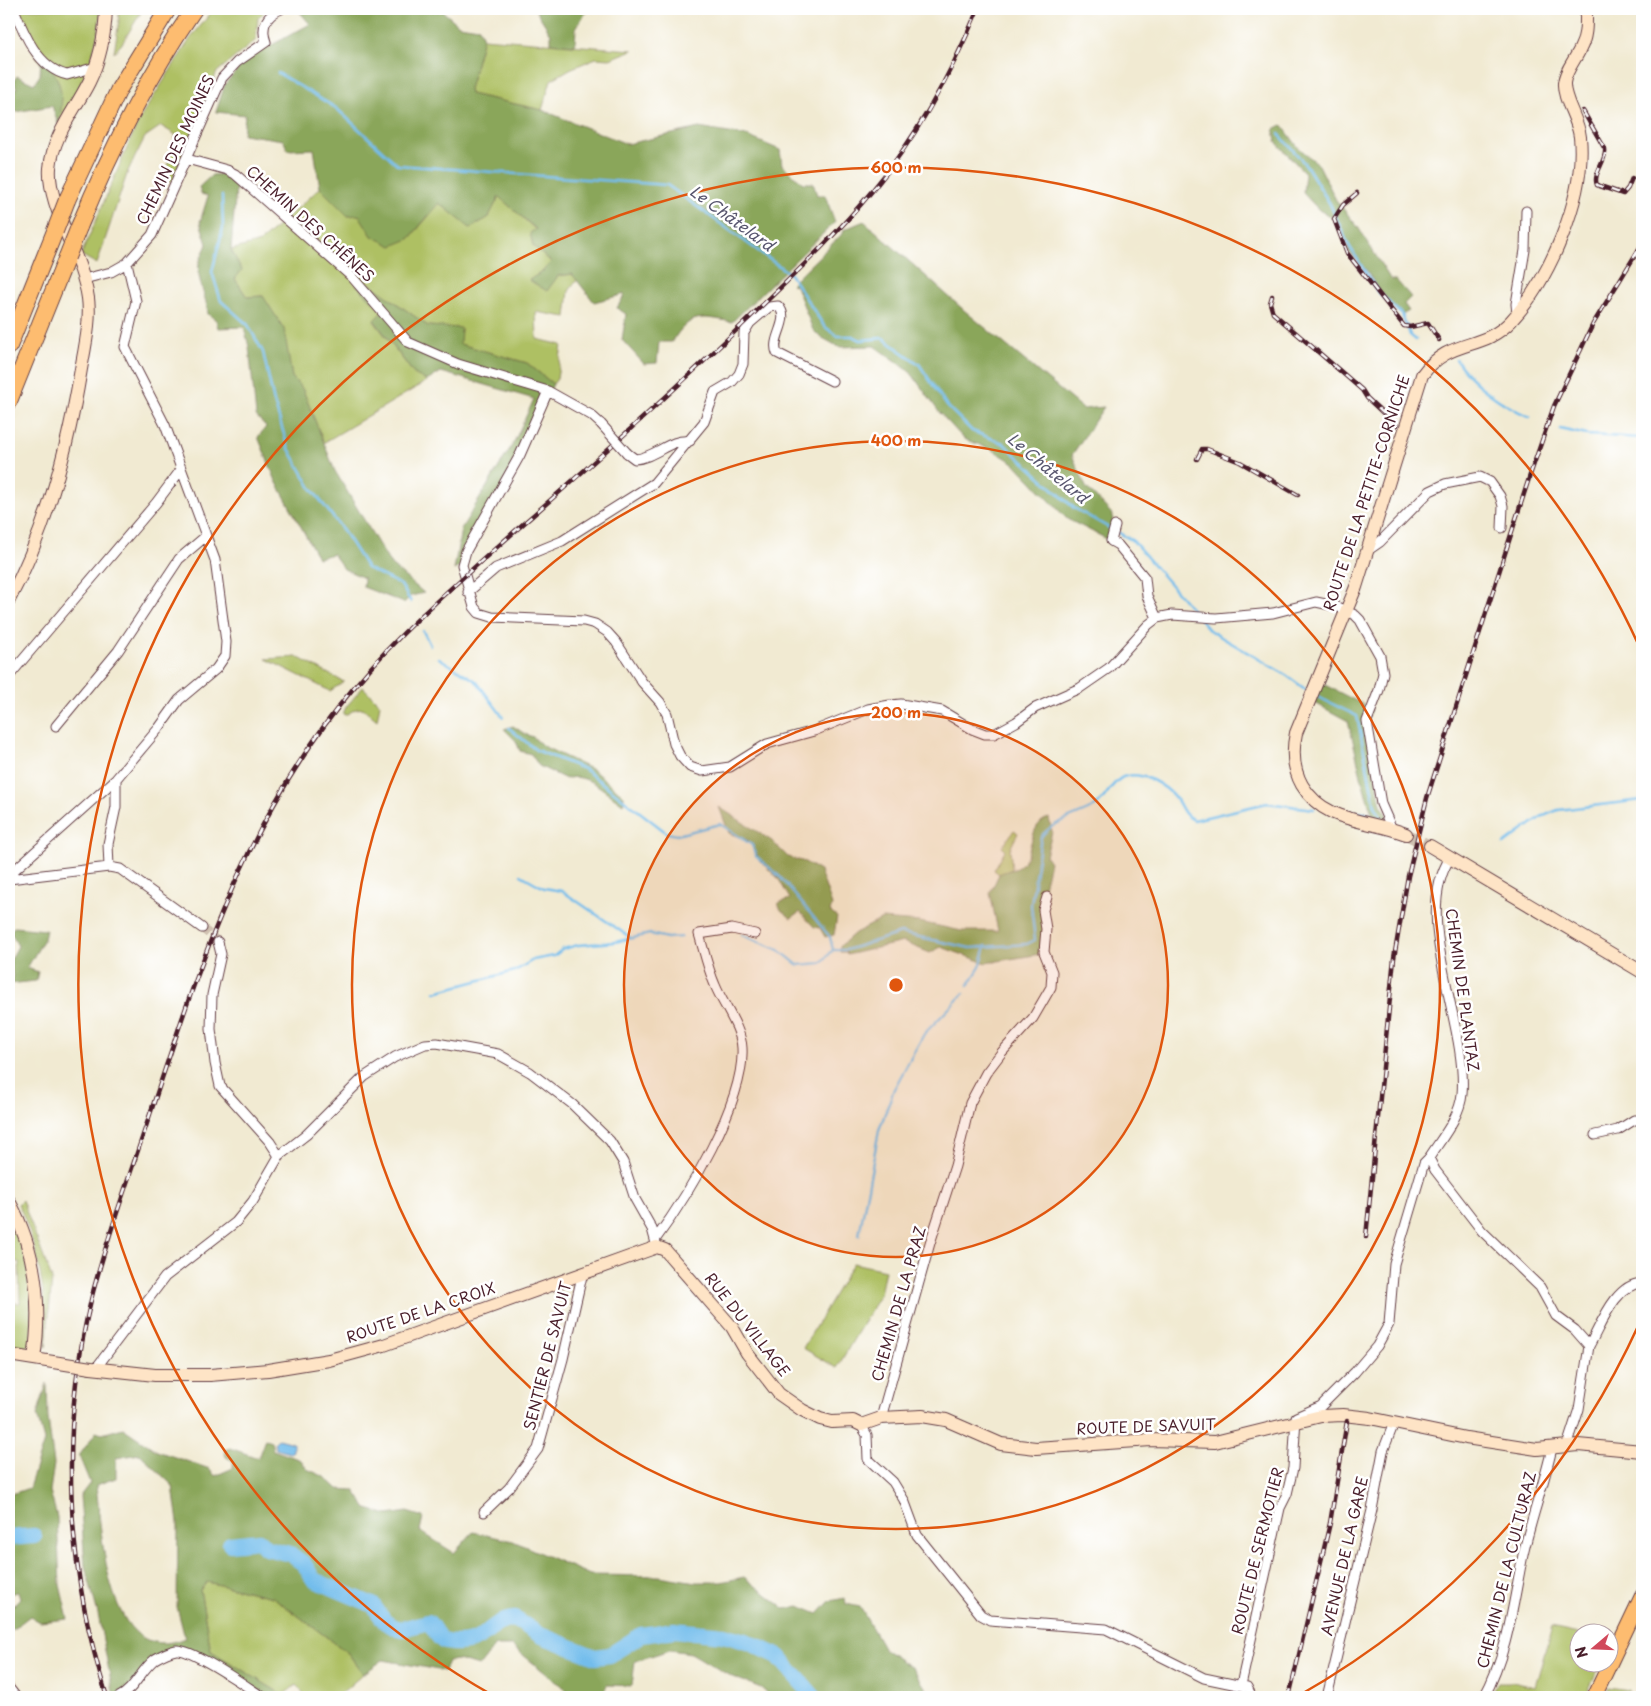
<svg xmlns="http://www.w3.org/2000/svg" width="1651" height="1706" viewBox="0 0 1651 1706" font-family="'Playpen Sans',sans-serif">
	<rect width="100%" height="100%" fill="#fff"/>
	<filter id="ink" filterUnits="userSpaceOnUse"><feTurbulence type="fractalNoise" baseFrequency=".02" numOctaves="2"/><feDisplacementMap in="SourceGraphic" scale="10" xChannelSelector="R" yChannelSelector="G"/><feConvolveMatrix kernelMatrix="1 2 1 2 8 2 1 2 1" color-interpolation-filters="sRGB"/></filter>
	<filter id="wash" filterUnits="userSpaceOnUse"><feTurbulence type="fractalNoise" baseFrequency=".0096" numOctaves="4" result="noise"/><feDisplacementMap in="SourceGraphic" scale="20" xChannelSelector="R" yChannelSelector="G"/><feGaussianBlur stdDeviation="1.12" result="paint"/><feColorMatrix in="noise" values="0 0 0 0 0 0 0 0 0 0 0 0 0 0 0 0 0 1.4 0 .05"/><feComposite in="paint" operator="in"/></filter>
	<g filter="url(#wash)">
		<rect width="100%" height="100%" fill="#f1ead2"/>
		<path fill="#aec064" stroke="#7c7048" d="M14 9H101C97 58 82 83 58 124L62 99 31 47Z
			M118 9H143L121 45 114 52 119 21Z
			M214 9H267L258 18 256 40 217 72 172 182 164 177 176 135 161 126 145 137 128 171 97 264 81 255 139 120 190 39Z
			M483 38 633 50 610 59 596 58 570 69 551 80 542 110 470 94 469 89Z
			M320 188 348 216 359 214 373 236 409 239 440 203 488 218 499 196 536 230 552 262 542 272 530 280 573 274 577 280 569 291 566 317 536 312 537 339 562 345 557 379 553 384 527 363 459 344 461 329 428 326 359 276 383 311 374 321 414 374 427 381 323 443 303 390 292 377 287 359 263 296 247 297 235 279 231 250 260 242Z
			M297 657 344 682 330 691 266 659Z
			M363 687 380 704 377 720 363 708 356 709 345 715 343 714 346 707Z
			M1014 830 1018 833 1010 849 1012 869 999 874 994 870 1005 850 1002 847Z
			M22 1200 52 1279 46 1347C45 1294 41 1253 18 1204Z
			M9 1212C28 1252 37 1300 30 1344L19 1352 9 1350V1303H20L19 1262 9 1261Z
			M853 1263 885 1270 880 1294 837 1368 803 1348Z
			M207 1582 273 1597 348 1653 363 1674 337 1697H307L296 1685 283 1695 211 1651 200 1590Z
			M1552 1627 1579 1633 1578 1664H1601L1585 1697H1489L1498 1682H1512L1535 1687Z
			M1609 1687 1628 1690V1697H1604Z"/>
		<path fill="#8aa65a" stroke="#6a6242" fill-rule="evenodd" d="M297 9H440L459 25 479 28 483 38 469 89 470 94 542 110 627 144 699 128 747 136 780 150 782 165 803 183H813L817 195H825L835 222 732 322C701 316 690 313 672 342H659L657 363 644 364 622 340 626 314 617 308 625 294 594 302 572 274 558 276 547 291 529 280 542 272 551 262 533 246 530 233 536 229 499 197 488 218 470 228 439 203 409 239 392 246 372 236 359 215 348 216 320 188 314 149 288 150 283 140 243 134 245 115 216 112 225 84 248 58 310 24Z
			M535 9H588L576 28 575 45 551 43V34Z
			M41 56C61 75 66 98 58 124L52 106 9 113V104L12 100 10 96 17 88 13 82 17 76 34 84 40 75Z
			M1282 125 1298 147 1319 165 1336 200 1358 227 1389 277 1392 280H1396L1411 297 1404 304 1409 311 1402 315 1378 290 1368 272 1349 252 1343 232 1333 218 1319 210 1303 193 1305 173 1276 142 1274 129Z
			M224 174 236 188 231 250 242 270 235 279 247 297 263 296 284 329 292 377 303 390 335 471 391 565 424 593 411 596 404 603 363 587 364 578 344 569 333 554 318 558 276 481 258 437 266 427 256 416 249 347 244 327 218 328 216 320 208 314C207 298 196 279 199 263 201 256 205 250 207 244L200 222 208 196 201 194 199 187 212 175Z
			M864 221 965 311 1083 409 1104 407 1072 455 1086 487 1113 515 1111 541 1067 519 1014 463 993 450 964 439 939 412 911 373 905 368 874 346 839 347 819 336 813 330 796 286 791 284 844 232 843 230Z
			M359 276 428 326 461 328 460 344 527 363 553 384 520 455 462 565 454 570 461 529 514 442 534 399 441 372 427 381 414 374 374 320 383 311 356 285Z
			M1321 683 1372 709 1367 721 1381 804 1390 821H1375C1362 789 1357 754 1348 721L1313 702Z
			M513 726 525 734 533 737 543 746 593 770 624 796 623 804C607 793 585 771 566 779L539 766 531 754 520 751 516 741 504 729Z
			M719 807 772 841 788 857 805 862 820 871 832 905 830 912 837 917 834 935 825 937 820 928 814 927 800 912 791 918 781 910 778 903 790 899 778 878 761 862 749 841 729 833Z
			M1049 818 1052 832 1046 856 1050 862 1042 896 1044 929 1041 954 986 963 941 947 930 953 903 942 847 955 846 952H840V946L855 933 882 919 920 922 962 931H998L990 893 999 874C1005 871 1014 870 1018 867 1035 856 1027 823 1049 818Z
			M14 927 46 930 44 939 27 968 38 972 36 981 9 984 13 977 10 961 18 946 10 931Z
			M47 1383 48 1418 54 1464 50 1491 57 1517 60 1585 68 1619 40 1622 30 1616 9 1632V1610L20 1599 18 1592 9 1594V1495L29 1488 44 1441 37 1415Z
			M123 1428 157 1451 210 1469 215 1476 233 1468V1461L226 1457 224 1450 230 1448 258 1458 265 1439 271 1441 273 1450 301 1460 307 1469 325 1477 338 1489 354 1490 367 1509 388 1515 407 1512 423 1517 420 1531 454 1553 473 1532 513 1541 590 1575 659 1576 696 1582H721L744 1577 785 1609 799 1606 818 1614 830 1601 845 1598 846 1604 860 1607 884 1649 912 1668 925 1687 926 1697H771L761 1688 730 1676 691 1653 670 1650 635 1661 632 1686 607 1685 601 1697H575L512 1646H495L479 1666 457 1660 448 1661 444 1671 383 1660 363 1674 348 1653 273 1597 207 1582 200 1590 211 1651 283 1695 282 1697H263L177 1650 157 1658 119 1697H114L98 1614 85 1566 80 1496 90 1483 79 1456 96 1432 102 1434ZM140 1454 173 1486 178 1523 177 1607 185 1638C106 1671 102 1532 96 1485L116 1478V1458Z"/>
		<path fill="#73bdec" stroke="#5e6e8c" d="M278 1439 293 1443V1451L290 1453 276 1449 274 1443Z"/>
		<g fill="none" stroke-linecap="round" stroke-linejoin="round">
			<path stroke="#73bdec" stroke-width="2.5" d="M278 73 336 108 398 165 667 185 790 274 824 326 837 336H852L861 340 883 338 919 364 947 406 972 431 1003 443 1074 508 1111 529
				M1279 134 1306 165 1330 204 1348 244 1377 291 1402 315 1410 335 1416 340
				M222 196 223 228 212 272 221 301 248 325 263 352 274 402 288 447 311 488 342 529 367 568 401 585 411 602
				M1456 359C1472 385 1503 405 1530 417
				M1560 429 1587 435 1642 438
				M1116 531 1133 541 1195 613
				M1200 619 1209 630 1286 675 1309 692
				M423 631 430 645
				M439 658 476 681 503 717
				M1316 696 1357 716 1375 806 1383 821
				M509 728 536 750 584 769 667 833 677 835 720 824 752 845 756 856 780 877 830 937 833 950
				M1345 812 1365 813 1383 821
				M1504 844 1541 817 1558 810 1642 800
				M521 875 544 888 562 891 631 938
				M742 935 779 950 798 965 821 963 833 950
				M833 950H846L901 933 970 948 1027 944 1035 940 1031 905 1041 837C1052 821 1076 817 1094 807 1105 801 1110 783 1123 777 1141 770 1166 785 1177 800 1183 809 1183 815 1194 820L1267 803 1314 809
				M968 986 980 967 986 946
				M435 992 515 971 533 960 554 956 563 949 578 945 615 942 650 934 667 938 681 937
				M859 1235 879 1130 894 1089 924 1034 964 993"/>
			<path stroke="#73bdec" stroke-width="16" d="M9 1538 34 1536
				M230 1544 259 1541 266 1548 290 1554 304 1564 314 1580 373 1605 385 1622 396 1628 402 1629 428 1622C434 1628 436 1636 443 1641 448 1643 453 1643 459 1643 489 1642 487 1621 515 1619L540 1635 595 1657 610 1655 641 1635 656 1633 674 1630 724 1635 748 1642 778 1656 814 1697"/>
		</g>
	</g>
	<g filter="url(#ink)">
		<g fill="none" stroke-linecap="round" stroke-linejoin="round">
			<path stroke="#d0c1b1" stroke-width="9" stroke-dasharray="9 4.5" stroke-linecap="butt" d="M202 928 218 942"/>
			<path stroke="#d0c1b1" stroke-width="12" stroke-dasharray="12 6" stroke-linecap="butt" d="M1406 834 1430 846"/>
			<defs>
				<path id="street" d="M14 9C24 34 38 68 67 75L96 67
					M187 159 227 170 235 174 352 277 408 342 458 364 548 391 520 455 466 551 462 565 474 607 479 613 492 617 584 621 595 624 607 632 616 642 642 682 660 702 667 714 674 744 680 756 690 767 702 771 730 767 767 744 814 731 868 709 890 705 901 704 942 711 972 729 985 734H994L1016 722 1035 708 1080 688 1109 668 1148 625 1157 618 1172 615 1216 618 1273 613 1316 602 1335 606 1355 615 1360 620 1380 656 1383 673 1379 690 1367 721 1381 804 1392 829
					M84 279 111 272 127 263 152 235 222 78 237 62 266 42C260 26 267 15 281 9
					M1517 314 1516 304 1525 250 1526 211
					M548 391 591 415 601 424
					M627 453 635 459C655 458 670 438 690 441
					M1115 526 1111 541 1118 545 1145 578 1147 596 1157 618
					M1367 551 1380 542 1430 491 1445 484 1480 477 1490 482 1500 496 1503 506 1502 528
					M468 592 496 568 562 541 654 483 704 422 715 392 732 382 739 374 743 364 744 333 750 323 769 307 778 306C792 319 770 338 777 353L832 381
					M9 676 156 503 180 471
					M56 726 118 651 179 559 206 536
					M1450 858C1411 918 1468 1024 1462 1094 1460 1117 1441 1139 1429 1158L1435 1170 1482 1231 1540 1287 1556 1316 1575 1330 1589 1346 1579 1409 1567 1446
					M109 867 120 869 202 928
					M9 875 116 779 159 728 179 700 216 669 225 656 226 642 215 560 165 425 125 347 136 301 127 263
					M9 879 109 867 108 844 116 807V779
					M218 942 221 954 212 995 211 1029 215 1063 220 1086 270 1142 279 1156
					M1595 1135 1618 1130 1634 1120H1642
					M655 1240C687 1197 745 1102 742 1048 741 1027 723 1005 715 985 708 969 704 951 699 934L732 929 755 934
					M1589 1346C1601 1325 1615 1284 1642 1283
					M96 1368 165 1277 236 1222 253 1201 279 1156 306 1135 364 1077 395 1057 425 1044 437 1043 498 1054 530 1072 572 1104 610 1141 623 1162 635 1199 652 1229 657 1247
					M881 1418 930 1243 955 1166 970 1103 986 1073 1002 1052 1033 1018 1051 987 1052 972 1044 952 1046 929 1043 910 1047 897
					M861 1425 867 1435 868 1459 893 1482 904 1500 917 1535 981 1615 990 1620 1106 1629 1204 1678 1247 1687 1252 1697
					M484 1512 509 1488 538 1449 563 1359 582 1276
					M1241 1685 1280 1508 1287 1494 1293 1468 1296 1417 1321 1406 1355 1372 1377 1346 1389 1324 1394 1264 1424 1163 1429 1158
					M9 1688 16 1697
					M119 1697C135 1689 140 1671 155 1659 160 1656 170 1651 176 1650 192 1648 247 1687 263 1697
					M1327 1697 1372 1510 1383 1451 1394 1423
					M1484 1697C1508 1653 1513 1603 1523 1555 1531 1519 1544 1484 1552 1448"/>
				<path id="secondary" d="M9 600C47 529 68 448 81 369 85 347 91 321 88 298 82 256 47 205 50 168 53 135 75 110 89 82 100 60 105 34 106 9
					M1406 834C1368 819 1325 824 1302 785 1293 769 1292 751 1296 733L1356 587 1422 375C1450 337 1482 352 1511 321 1550 279 1586 196 1580 137 1578 118 1563 100 1564 83 1565 71 1575 60 1580 49 1587 36 1586 23 1586 9
					M1430 846 1642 972
					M9 1201C36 1250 42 1304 34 1359
					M9 1355 53 1362
					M91 1368 155 1375H210L268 1370 329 1360 384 1345 657 1247 665 1250 732 1327 747 1353 779 1394 802 1410 820 1419 832 1422 853 1421 861 1425 881 1418 922 1416 946 1420 1001 1444 1036 1448 1151 1440 1215 1442 1321 1416 1343 1415 1370 1418 1466 1438 1537 1449 1578 1445 1642 1451"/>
				<path id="primary" d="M1594 1697 1642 1596"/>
				<path id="highway" d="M67 200 119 89 168 9
					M79 227C111 150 147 77 194 9
					M9 346 55 231
					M9 401 67 257"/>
			</defs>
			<use href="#street" stroke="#633d44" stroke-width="11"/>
			<use href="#secondary" stroke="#633d44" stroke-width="14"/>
			<use href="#primary" stroke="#633d44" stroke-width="16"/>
			<use href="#highway" stroke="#633d44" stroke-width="18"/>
			<use href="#street" stroke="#fff" stroke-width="9"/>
			<use href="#secondary" stroke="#fee4c6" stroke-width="12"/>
			<use href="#primary" stroke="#fdbc70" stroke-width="14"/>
			<use href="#highway" stroke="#fdbc70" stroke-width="16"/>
			<defs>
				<path id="rail" d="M1583 111 1605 149C1607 161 1592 174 1597 185L1623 194 1628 188 1632 178
					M1357 193 1343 205 1334 219 1347 253 1404 326 1410 327 1428 323 1439 340
					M1272 296 1270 303 1273 313 1346 376 1362 390 1367 398 1396 425
					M1197 459 1202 449H1207L1240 462 1298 495
					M1366 1237 1394 958 1408 876 1427 798 1530 475 1554 406 1593 324 1642 244
					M107 1697C66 1568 59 1432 91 1300 103 1251 120 1204 136 1156 194 985 237 827 356 685 406 625 465 576 523 524 599 458 674 391 746 321 789 279 834 238 872 191 918 136 951 74 978 9
					M1289 1697 1330 1523 1347 1421"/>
			</defs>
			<use href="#rail" stroke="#4a1f2b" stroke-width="4.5"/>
			<use href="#rail" stroke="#fff" stroke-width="2.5" stroke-dasharray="8" stroke-linecap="butt"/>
			<defs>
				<path id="street-bridge" d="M601 424 627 453"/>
				<path id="secondary-bridge" d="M53 1362 91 1368"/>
				<path id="highway-bridge" d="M55 231 67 200
					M67 257 79 227"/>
			</defs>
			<use href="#street-bridge" stroke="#633d44" stroke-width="11" stroke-linecap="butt"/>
			<use href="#secondary-bridge" stroke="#633d44" stroke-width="14" stroke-linecap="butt"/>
			<use href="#highway-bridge" stroke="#633d44" stroke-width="18" stroke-linecap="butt"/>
			<use href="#street-bridge" stroke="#fff" stroke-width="9"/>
			<use href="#secondary-bridge" stroke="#fee4c6" stroke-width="12"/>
			<use href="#highway-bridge" stroke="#fdbc70" stroke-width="16"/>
		</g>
	</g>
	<circle cx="896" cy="985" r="272" fill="#e0560e" fill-opacity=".12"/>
	<g fill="none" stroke="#e0560e" stroke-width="2.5">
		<circle cx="896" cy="985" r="272"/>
		<circle cx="896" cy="985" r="544"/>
		<path d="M1639 1324A817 817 0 0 1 1298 1696M494 1696A817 817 0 1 1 1639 646"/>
	</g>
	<g text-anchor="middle" stroke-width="5" stroke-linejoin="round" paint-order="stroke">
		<g font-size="15" fill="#4a1f2b" stroke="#fff">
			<text transform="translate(176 150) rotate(-65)" y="5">CHEMIN DES MOINES</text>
			<text transform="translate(310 224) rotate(42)" y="5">CHEMIN DES CHÊNES</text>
			<text transform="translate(1367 493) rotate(-72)" y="5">ROUTE DE LA PETITE-CORNICHE</text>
			<text transform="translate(1462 990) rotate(82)" y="5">CHEMIN DE PLANTAZ</text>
			<text transform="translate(899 1304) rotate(-74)" y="5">CHEMIN DE LA PRAZ</text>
			<text transform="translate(421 1313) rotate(-19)" y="5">ROUTE DE LA CROIX</text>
			<text transform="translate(747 1325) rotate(52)" y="5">RUE DU VILLAGE</text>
			<text transform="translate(548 1356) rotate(-76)" y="5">SENTIER DE SAVUIT</text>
			<text transform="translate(1146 1427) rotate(-2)" y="5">ROUTE DE SAVUIT</text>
			<text transform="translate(1258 1551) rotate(-76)" y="5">ROUTE DE SERMOTIER</text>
			<text transform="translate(1345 1556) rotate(-77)" y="5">AVENUE DE LA GARE</text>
			<text transform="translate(1507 1570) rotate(-76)" y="5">CHEMIN DE LA CULTURAZ</text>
		</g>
		<g font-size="16" font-style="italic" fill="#58566f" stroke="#fff">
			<text transform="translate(732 218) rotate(36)" y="6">Le Châtelard</text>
			<text transform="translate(1048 468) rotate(40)" y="6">Le Châtelard</text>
		</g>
	</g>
	<circle cx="896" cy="985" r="8" fill="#e0560e" stroke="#fff" stroke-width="2.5"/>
	<g font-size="15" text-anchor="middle" font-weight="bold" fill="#e0560e" stroke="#fff" stroke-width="5" stroke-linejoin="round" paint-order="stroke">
		<text x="896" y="173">600 m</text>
		<text x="896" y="446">400 m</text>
		<text x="896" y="718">200 m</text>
	</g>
	<rect width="1651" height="1706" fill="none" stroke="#fff" stroke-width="30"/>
	<g transform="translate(1594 1648) rotate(251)"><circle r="24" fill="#ffffff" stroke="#b7a5aa"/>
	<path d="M0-4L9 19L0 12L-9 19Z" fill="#d1495b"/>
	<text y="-8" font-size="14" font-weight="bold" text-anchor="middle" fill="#4a1f2b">N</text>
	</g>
</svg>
